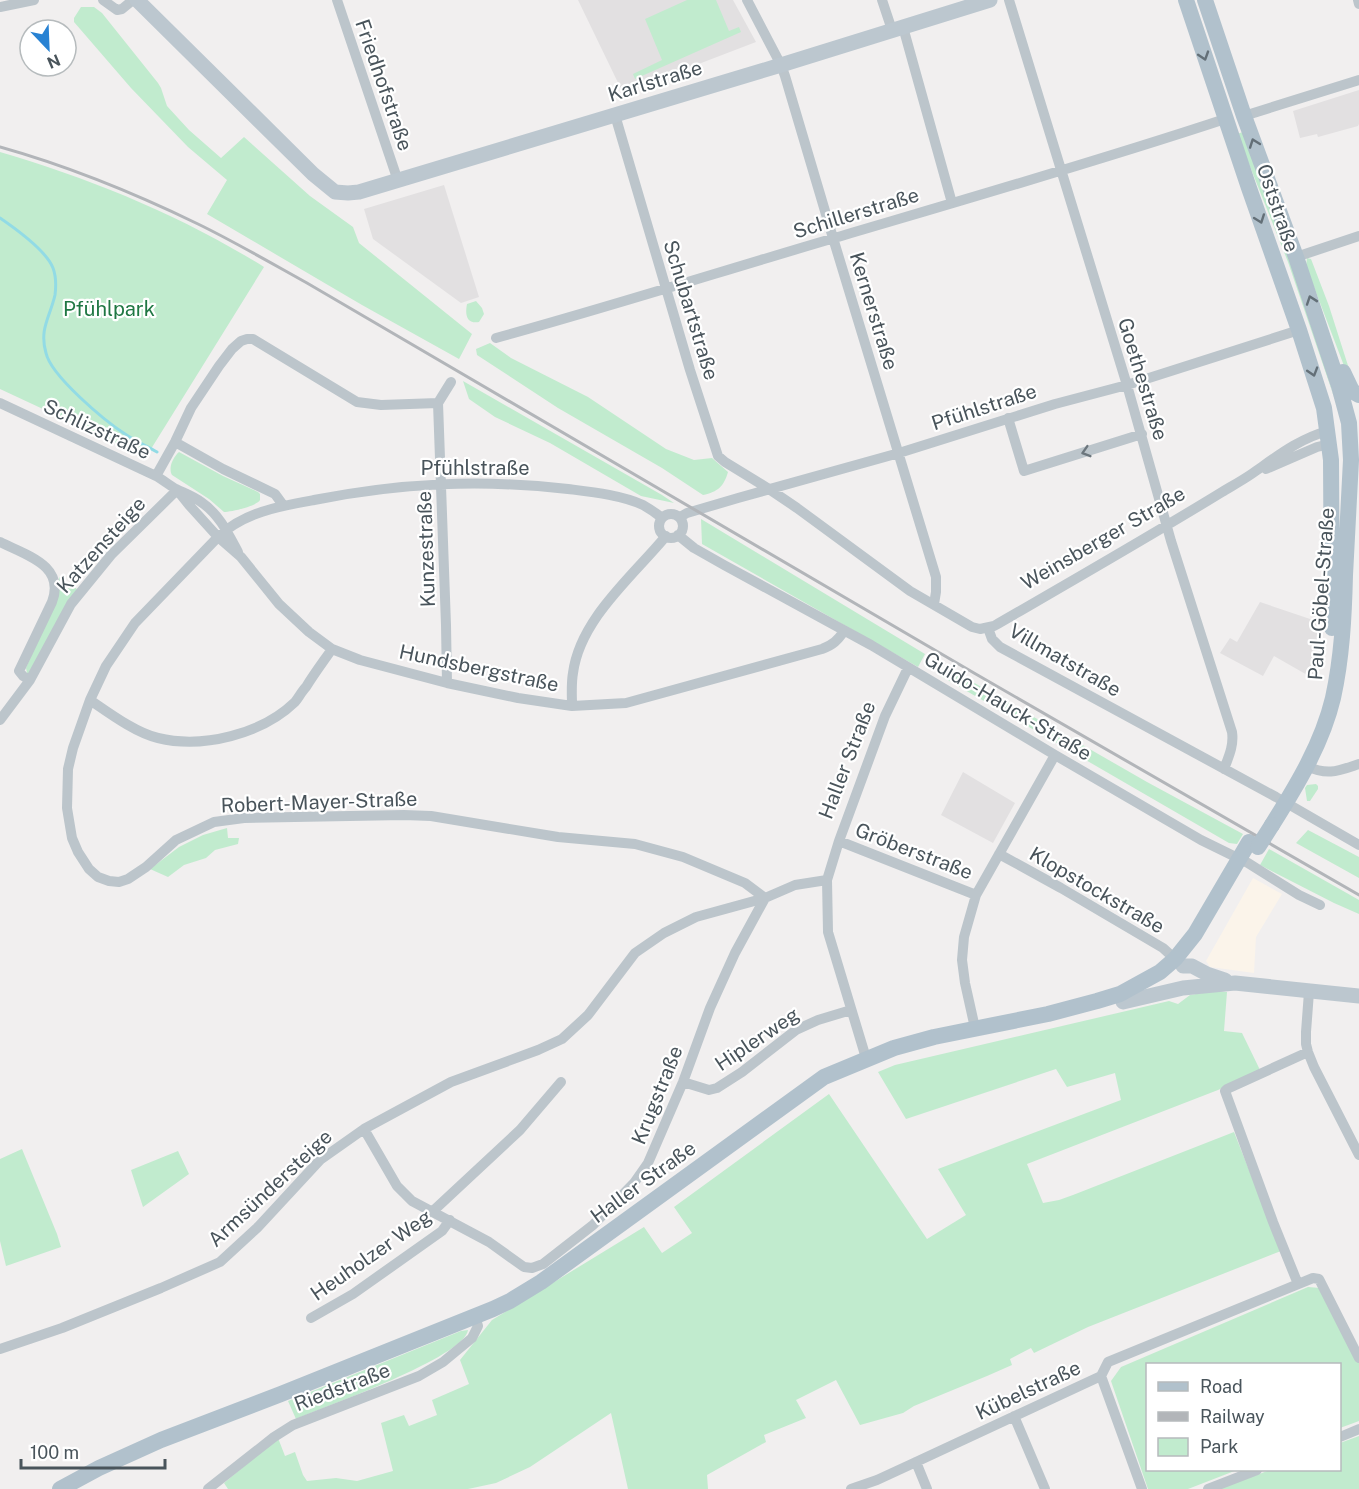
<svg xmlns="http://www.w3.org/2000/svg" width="1359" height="1489" viewBox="0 0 1359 1489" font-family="'Public Sans',sans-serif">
	<rect width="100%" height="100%" fill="#f1efef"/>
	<path fill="#fbf4ea" d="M1253 878 1282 894 1256 937 1254 973 1210 967 1206 961Z"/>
	<path fill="#e2e0e1" d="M578 0H733L756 42 623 93Z
		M1359 90V124L1358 126 1318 137 1317 134 1300 138 1293 111Z
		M444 185 479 297 461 303 373 239 364 209Z
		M1260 602 1322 623 1320 657 1316 680 1274 656 1263 676 1220 653 1230 638 1237 642Z
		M963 772 1015 803 993 843 941 815Z"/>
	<path fill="#c1ebce" d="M687 0H716L729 31 739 27 741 32 635 79 633 74 662 60 645 19Z
		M81 7H94L102 13 158 83 161 88 167 106 189 130 221 158 244 137 310 196 353 227 359 243 472 334 459 359 362 305 207 214 227 180 188 147 131 88 74 22V18Z
		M1243 132 1310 317 1335 400 1288 262 1237 134Z
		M0 152C92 179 182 216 264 267L146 457 0 389Z
		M1307 258 1311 259 1329 306 1351 375 1346 371 1306 266Z
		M476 301 482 308 484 314 479 322C466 324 465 314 467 304Z
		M490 343 511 358 588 397 666 449 694 460 712 458 728 472C724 486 718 492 703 495L662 468 558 408 477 355 476 349Z
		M463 381 662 495 674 503 641 496 550 443 495 417 469 399Z
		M179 452 223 476 258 492 260 494C260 496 260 498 260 500 257 506 231 512 224 512L209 499 172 475C168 468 173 457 179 452Z
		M701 519 925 654 918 667 702 544Z
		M59 577 77 589 30 673H27L26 668 59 590Z
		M945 666 1147 782 1243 834 1237 844 1229 843 939 675Z
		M1316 784 1318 786V789L1310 801H1307L1305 788 1307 785Z
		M227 828 228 838H239L238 844 215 850 206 858 184 865 168 877 150 869 179 847 203 835Z
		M1308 830 1359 857V878L1296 843Z
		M1269 849 1359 900V914L1334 903 1260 865Z
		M1215 991 1227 992 1224 1031 1242 1033 1260 1070 1218 1090 1027 1164 1043 1203 1059 1200 1073 1195 1234 1132 1281 1251 1088 1327 1034 1353 1031 1348 1010 1359 1012 1365 987 1376 914 1406 903 1413 860 1425 836 1380 796 1400 806 1418 764 1435 766 1442 707 1475 708 1489H628L611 1413 530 1467 496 1483 468 1489H228L224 1483 278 1438 285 1456 295 1452 303 1475 307 1481 336 1478 357 1481 393 1471 381 1423 404 1415 409 1426 437 1415 432 1400 469 1384 460 1360 492 1320 644 1227 662 1253 692 1233 674 1207 829 1094 927 1239 966 1215 938 1169 1121 1100 1115 1073 1067 1087 1056 1069 906 1119 878 1072 895 1065 1169 1001 1178 1004 1190 995Z
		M22 1149 57 1234 61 1247 6 1266 0 1241V1159Z
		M178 1151 189 1174 143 1207 131 1170Z
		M1308 1287 1320 1288 1359 1363V1421L1340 1428V1364H1148V1470H1237L1188 1489H1148L1111 1381 1121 1367Z
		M468 1330C465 1357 324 1407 296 1419L288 1401 461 1331Z
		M1359 1436V1489H1219L1270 1470H1340V1443Z"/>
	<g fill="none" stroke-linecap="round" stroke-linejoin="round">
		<path stroke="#92dbe5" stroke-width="3" d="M0 218C16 229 46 250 53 268 56 276 56 287 55 295 50 317 39 329 46 353 51 376 105 421 125 434 135 441 147 446 157 452"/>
		<path stroke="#bcc5cb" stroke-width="10" d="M103 0 117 10 122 9 133 0
			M337 0 398 181
			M747 0 781 65 785 76 833 238 936 577V592L934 604
			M882 0 892 30
			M1009 0 1127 385 1171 541 1232 732C1234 745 1229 756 1224 769
			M1358 0 1359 4
			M0 7 34 0
			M903 27 952 203
			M615 115 690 370 718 456 725 462 769 489 797 508 910 591 972 627 980 629 994 626C1070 582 1147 538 1222 492 1232 486 1243 480 1253 473 1276 457 1300 438 1328 431
			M1244 116 1359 80
			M1296 257 1359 236
			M496 338C609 307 719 272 831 239 963 200 1095 162 1225 119
			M0 403 156 476C163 480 169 485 176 489 184 493 193 496 201 502 219 514 228 533 238 552
			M1008 418 1024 471 1142 434
			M175 442 223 469 275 494 283 505
			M1266 469 1317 447 1330 444
			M156 476 175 442 191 408 219 366 232 349 241 341 247 339H253L357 402 381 405 438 403
			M177 490 189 505 218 537 241 557 279 604 309 632 332 649 360 660 447 683 518 698 572 706 626 703 822 649C833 645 838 640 844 631
			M659 526a12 12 0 1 1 24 0a12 12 0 1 1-24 0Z
			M680 517 687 513 738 498 899 453 1055 404 1127 385 1299 330
			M662 518C656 513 650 509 643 505 621 495 592 492 568 489 480 479 400 483 314 500 280 506 244 512 218 537L135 623 106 666 90 700 73 748 68 769 67 808 72 838 78 852 89 869 98 877 109 881 119 882 128 879 146 867 176 840 214 822 244 818 404 815 431 816 558 837 635 844 683 857 745 883 765 898
			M678 535 694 548 724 565 871 645 1055 755 1201 840 1248 863 1299 895 1320 905
			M0 542C25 555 66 565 52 602L19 671 23 676 30 680
			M988 628 992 639 1000 647 1276 797 1359 845
			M447 683 446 625 438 403 451 382
			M90 700C109 713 136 733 158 738 203 749 262 734 295 702 299 697 302 691 306 687 314 674 323 662 332 649
			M572 706C572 695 571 684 573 673 580 619 633 576 666 536
			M0 720 30 680 71 604 111 555 177 490
			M1306 766C1328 776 1338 771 1359 764
			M839 841 976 895
			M999 854 1061 888 1163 948 1175 959
			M1309 992 1306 1032V1044L1308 1052 1314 1067 1359 1155
			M975 1028 965 983 962 960 964 937 976 895 1055 755
			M866 1058 828 932 827 880 839 841 885 716 908 668
			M683 1082 709 1090 717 1088 742 1072 796 1030 818 1020 851 1010
			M364 1129 397 1186 412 1201 489 1242 524 1267 532 1268 543 1264 593 1225 634 1183 648 1163 683 1082 710 1008 735 953 765 898
			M432 1212 520 1130 561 1082
			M1298 1284 1273 1222 1225 1091 1227 1089 1308 1052
			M311 1318 353 1294 442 1231 450 1220
			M0 1349 62 1328 161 1288 220 1262 257 1228 320 1160 364 1129 451 1082 538 1050 562 1039 588 1015 635 953 664 933 696 917 765 898 795 885 827 880
			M1101 1376 1142 1489
			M1014 1416 1045 1489
			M1340 1437 1359 1429
			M916 1462 927 1489
			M208 1489 274 1437 293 1425 419 1376 443 1362 472 1338 478 1326 475 1316
			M851 1489 877 1480 916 1462 1101 1376 1108 1362 1313 1278 1319 1279 1359 1358
			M1208 1489 1257 1470"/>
		<path stroke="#bcc7cf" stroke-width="15" d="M137 0 313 174 335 192 348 193 359 192 781 65 990 0
			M1183 966H1192L1207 974 1225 980
			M1123 1002 1183 988 1235 983 1359 996"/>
		<path stroke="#b1c1cc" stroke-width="16" d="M1186 0 1249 188 1299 330 1324 408 1331 460 1332 628
			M1205 0 1244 116 1296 257 1339 386 1349 423 1351 460C1349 498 1347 537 1345 575 1344 616 1342 657 1333 698 1322 744 1297 785 1272 825
			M1343 372 1352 391 1359 395
			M60 1489 99 1468 161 1440 281 1394 493 1309 510 1301 541 1282 824 1077 894 1048 934 1037 1048 1014 1097 1001 1120 994 1160 972 1175 959 1195 934 1249 842"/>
		<path stroke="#b2b5b9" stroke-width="3" d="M0 147C68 166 134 193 198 224 235 242 271 263 307 283L974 673 1359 895"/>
		<path stroke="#b1c1cc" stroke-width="16" d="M1258 847 1272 825"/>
	</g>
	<defs><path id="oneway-chevron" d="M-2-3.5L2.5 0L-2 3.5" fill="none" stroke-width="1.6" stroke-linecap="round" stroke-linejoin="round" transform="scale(1.5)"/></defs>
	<g stroke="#636f77">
		<use href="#oneway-chevron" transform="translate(1204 56) rotate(72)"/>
		<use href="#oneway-chevron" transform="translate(1254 143) rotate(-110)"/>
		<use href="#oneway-chevron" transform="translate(1260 219) rotate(70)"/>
		<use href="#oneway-chevron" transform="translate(1311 300) rotate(-109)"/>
		<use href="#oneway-chevron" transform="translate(1313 372) rotate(73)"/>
	</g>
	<use stroke="#6c767d" href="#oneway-chevron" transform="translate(1086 452) rotate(163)"/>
	<g text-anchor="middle" stroke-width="4.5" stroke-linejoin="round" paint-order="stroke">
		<g font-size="20" fill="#49545b" stroke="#fff">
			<text transform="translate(655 81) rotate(-17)" y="7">Karlstraße</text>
			<text transform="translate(384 85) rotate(71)" y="7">Friedhofstraße</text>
			<text transform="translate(1278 208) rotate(71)" y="7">Oststraße</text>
			<text transform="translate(856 213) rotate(-17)" y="7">Schillerstraße</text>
			<text transform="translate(691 310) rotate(73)" y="7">Schubartstraße</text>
			<text transform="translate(874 311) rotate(73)" y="7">Kernerstraße</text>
			<text transform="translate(1143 379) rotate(73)" y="7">Goethestraße</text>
			<text transform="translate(984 407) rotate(-18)" y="7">Pfühlstraße</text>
			<text transform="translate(97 429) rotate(25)" y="7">Schlizstraße</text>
			<text x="475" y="475">Pfühlstraße</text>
			<text transform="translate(1103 538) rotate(-30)" y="7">Weinsberger Straße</text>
			<text transform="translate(101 545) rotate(-48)" y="7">Katzensteige</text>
			<text transform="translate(426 549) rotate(-92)" y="7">Kunzestraße</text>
			<text transform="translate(1321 594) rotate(-86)" y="7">Paul-Göbel-Straße</text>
			<text transform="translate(1065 660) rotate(30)" y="7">Villmatstraße</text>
			<text transform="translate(479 668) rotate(12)" y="7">Hundsbergstraße</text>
			<text transform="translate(1008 706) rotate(31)" y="7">Guido-Hauck-Straße</text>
			<text transform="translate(847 760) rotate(-69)" y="7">Haller Straße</text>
			<text transform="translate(319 802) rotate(-2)" y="7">Robert-Mayer-Straße</text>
			<text transform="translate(914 851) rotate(21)" y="7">Gröberstraße</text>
			<text transform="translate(1097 890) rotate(30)" y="7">Klopstockstraße</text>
			<text transform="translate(757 1039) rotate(-34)" y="7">Hiplerweg</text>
			<text transform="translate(657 1095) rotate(-68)" y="7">Krugstraße</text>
			<text transform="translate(643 1182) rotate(-36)" y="7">Haller Straße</text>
			<text transform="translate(270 1188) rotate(-43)" y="7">Armsündersteige</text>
			<text transform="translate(371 1255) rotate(-35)" y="7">Heuholzer Weg</text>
			<text transform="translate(342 1387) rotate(-21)" y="7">Riedstraße</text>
			<text transform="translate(1028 1390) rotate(-25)" y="7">Kübelstraße</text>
		</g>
		<g font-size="20" fill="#1f7743" stroke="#fff">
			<text x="109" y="316">Pfühlpark</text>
		</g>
	</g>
	<rect x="1146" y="1363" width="195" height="108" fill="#ffffff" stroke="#b6bbbd" stroke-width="1.5"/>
	<rect x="1158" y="1382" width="30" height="9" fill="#b1c1cc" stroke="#b6bbbd" stroke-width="1.5"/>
	<text x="1200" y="1393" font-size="18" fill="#49545b">Road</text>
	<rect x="1158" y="1412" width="30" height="9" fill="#b2b5b9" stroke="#b6bbbd" stroke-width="1.5"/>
	<text x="1200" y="1423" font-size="18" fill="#49545b">Railway</text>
	<rect x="1158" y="1438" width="30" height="18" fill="#c1ebce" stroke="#b6bbbd" stroke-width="1.5"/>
	<text x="1200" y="1453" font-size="18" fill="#49545b">Park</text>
	<g transform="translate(48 48) rotate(157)"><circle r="28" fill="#ffffff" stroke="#b6bbbd" stroke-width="1.5"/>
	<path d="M0-4.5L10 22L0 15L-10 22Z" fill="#2882d3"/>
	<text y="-9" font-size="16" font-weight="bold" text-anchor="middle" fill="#49545b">N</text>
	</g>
	<path d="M21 1459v9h144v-9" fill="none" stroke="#49545b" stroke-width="3"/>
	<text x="30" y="1459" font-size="18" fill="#49545b" stroke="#ffffff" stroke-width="4.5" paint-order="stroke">100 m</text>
</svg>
